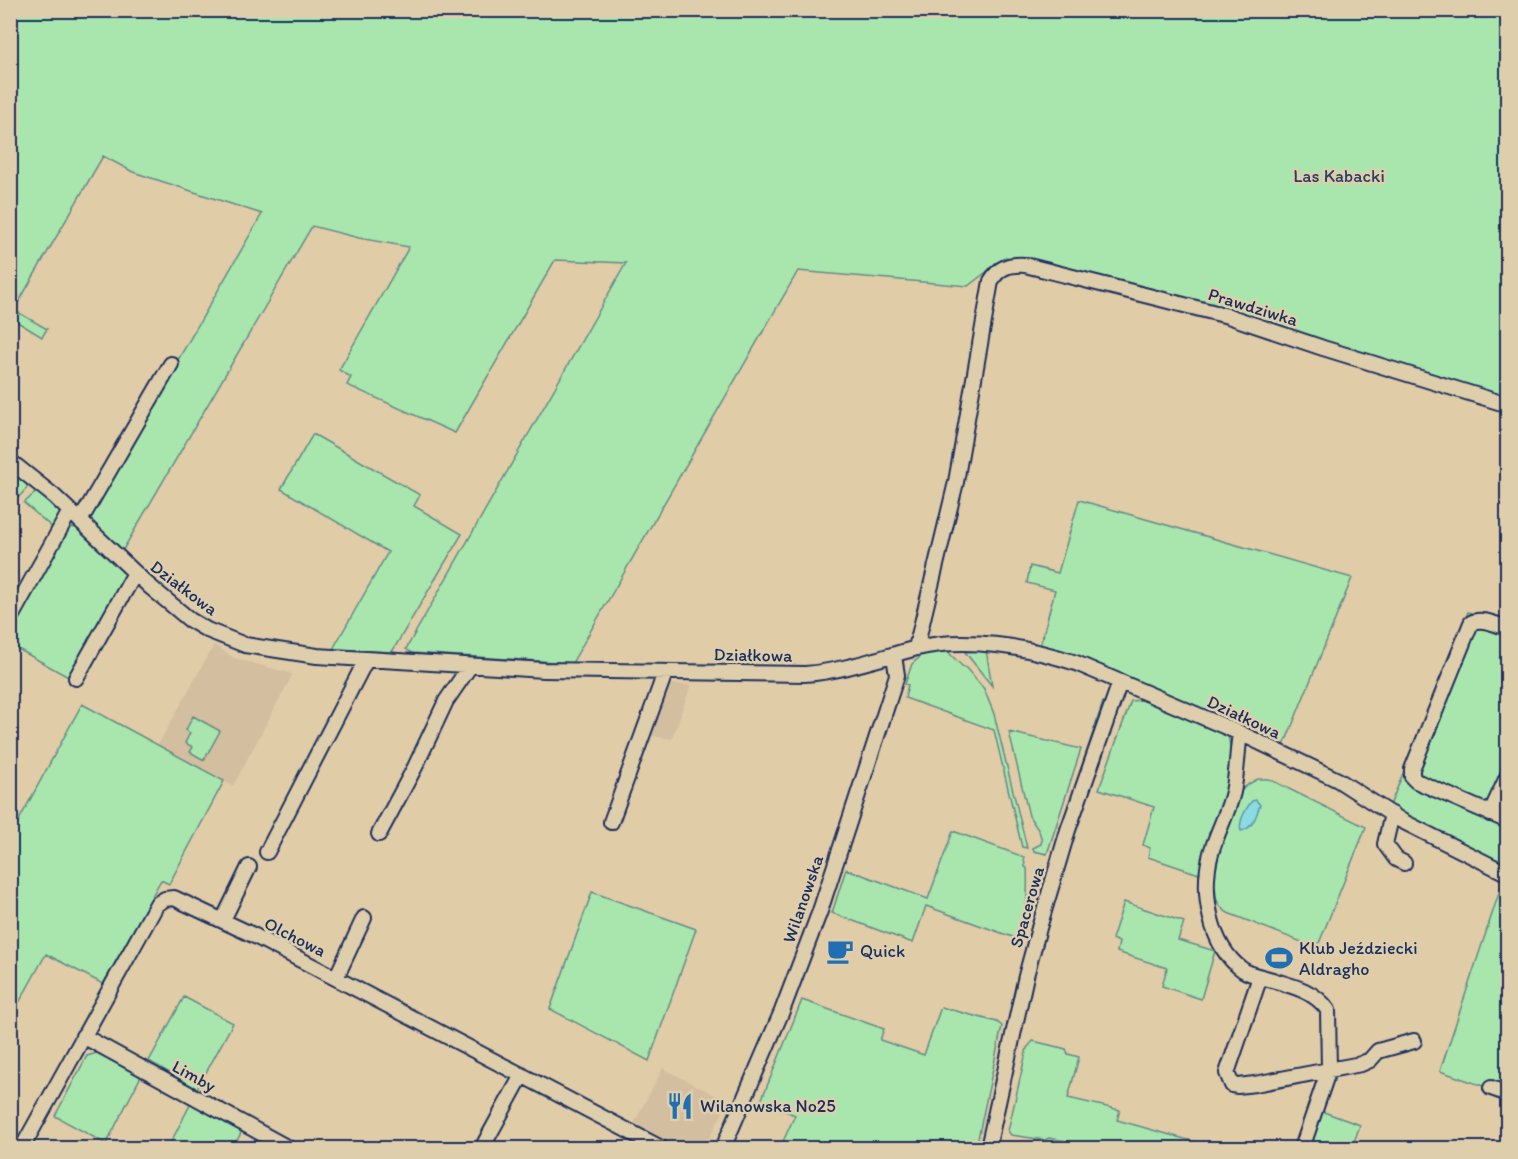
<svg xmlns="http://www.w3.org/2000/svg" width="1518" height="1159" viewBox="0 0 1518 1159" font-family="Itim,sans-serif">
	<rect width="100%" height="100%" fill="#e1cca8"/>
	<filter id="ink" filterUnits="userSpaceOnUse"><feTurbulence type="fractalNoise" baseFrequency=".0167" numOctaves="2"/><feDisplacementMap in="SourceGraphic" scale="12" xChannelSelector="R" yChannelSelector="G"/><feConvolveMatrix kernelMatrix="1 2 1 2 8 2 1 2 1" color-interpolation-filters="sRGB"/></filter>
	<g filter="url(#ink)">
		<path fill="#d3be9f" d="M214 645 234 658 293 674 233 786 158 745Z
			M670 684 691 685 672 739 647 735 664 689Z
			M663 1068 728 1102 704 1148H680L633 1125Z"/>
		<path fill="#a9e6ad" stroke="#628a86" stroke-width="1.5" d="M11 11H1507V403L1234 315 1006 257 968 286 798 271 572 663 412 653 406 649 626 263 555 260 455 433 347 385 351 377 339 370 409 247 359 238 312 226 120 555 87 518 262 214 133 172 103 156 14 310 47 329 42 337 11 318Z
			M313 434 420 495 414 506 462 534 392 652 333 649 388 552 281 489Z
			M10 466 26 479 27 488 18 498 11 491Z
			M39 492 61 513 54 529 24 503 34 494Z
			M1079 500 1352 578 1283 748 1068 653 1040 646 1055 590 1027 583 1030 566 1058 573Z
			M78 527 124 571 127 579 70 678 11 645V630L63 532 70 528Z
			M1468 612 1507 623V867L1389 808Z
			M944 648 962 666 966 668 984 689 994 714 1027 848 1022 847 994 730 905 698 908 685 905 684 912 664 919 658 918 653Z
			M986 650 992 686 965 652Z
			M1143 700 1228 736C1238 772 1213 840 1199 874L1148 857 1150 848 1143 845 1154 807 1099 789 1131 701Z
			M1103 702H1106L1082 768 1054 855 1052 856Z
			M82 704 224 781 169 884 161 880 103 984 46 954 11 1017V835Z
			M193 716 220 731 204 760 190 752 193 747 185 743 190 733 186 730Z
			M1009 732 1081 749 1047 854 1034 851 1033 848 1041 844 1042 840 1039 831 1029 816Z
			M1258 779H1269L1366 827 1317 948 1228 913C1200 896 1222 848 1229 825 1232 814 1235 798 1242 790 1246 785 1252 782 1258 779Z
			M953 831 1024 857 1025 867 1027 868C1028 892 1027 916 1021 940L926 906 913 943 832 913 846 869 928 899Z
			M1503 881 1508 883 1507 1088 1496 1085 1493 1080 1483 1086 1440 1071Z
			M592 892 696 929 649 1061 550 1009Z
			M1124 902 1184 922 1178 940 1215 951 1201 999 1162 986 1167 968 1117 952 1119 942 1112 939Z
			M184 997 233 1023 197 1089 149 1061Z
			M802 1000 884 1029 880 1040 924 1055 941 1007 997 1022 1002 1026 976 1148H780L795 1115 761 1101Z
			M1033 1041 1066 1049 1068 1054 1079 1057 1068 1098 1120 1110 1117 1120 1199 1143 1213 1148H1065L1067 1141 1049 1138 1045 1140 1011 1135 1008 1131 1027 1048Z
			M100 1052 141 1076 106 1144 55 1116 87 1056Z
			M191 1103 242 1131 233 1148H168Z
			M1321 1111 1360 1125 1352 1148H1308Z"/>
		<path fill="#8adce2" stroke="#5e97ad" stroke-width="1.5" d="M1256 800 1260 805C1256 816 1253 829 1241 831 1238 822 1246 808 1252 801Z"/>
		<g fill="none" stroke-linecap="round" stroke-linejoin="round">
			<defs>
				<path id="minor" d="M10 461 54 496 148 585 190 620 207 630 245 645 317 656 544 670 805 674C844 671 879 658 917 648 966 636 1028 647 1076 663L1240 733 1338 780 1402 821 1508 874
					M80 521 171 364
					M10 619 70 511
					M1508 628C1496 625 1482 617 1471 623L1412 769V777L1416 781 1508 821
					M916 648 956 482 991 281C999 267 1009 264 1025 265L1228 316 1323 348 1508 405
					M76 678 135 573
					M1240 733C1237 753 1237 774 1233 792 1228 813 1217 832 1211 853 1201 891 1209 946 1243 970 1249 974 1258 976 1265 978 1288 985 1313 989 1328 1010L1329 1069 1302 1148
					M1392 814 1385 844 1396 859 1404 863
					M1490 814 1508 775
					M611 822 665 673
					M379 834 415 767 446 701 470 666
					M267 852 366 660
					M223 920 249 867
					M1260 977 1227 1073 1232 1085 1238 1086 1255 1084 1361 1064 1370 1060 1378 1051 1414 1041
					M336 978 364 918
					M83 1036 288 1148
					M1491 1088 1508 1094
					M22 1148 157 904 165 899 174 898 253 935 661 1148
					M482 1148 522 1075
					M723 1148 782 1011 820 911 897 675 894 656
					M988 1148 1026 976 1039 928 1068 830 1120 682"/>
			</defs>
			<use href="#minor" stroke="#1b2f5e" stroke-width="18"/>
			<use href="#minor" stroke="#dfceab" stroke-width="14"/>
		</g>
	</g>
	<defs>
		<symbol id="cafe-bare" viewBox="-9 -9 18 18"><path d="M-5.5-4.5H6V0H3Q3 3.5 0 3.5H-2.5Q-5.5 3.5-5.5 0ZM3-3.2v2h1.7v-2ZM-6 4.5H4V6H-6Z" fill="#1f6fb2" stroke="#dfceab" stroke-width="2.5" paint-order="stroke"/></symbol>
		<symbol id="stadium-bare" viewBox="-9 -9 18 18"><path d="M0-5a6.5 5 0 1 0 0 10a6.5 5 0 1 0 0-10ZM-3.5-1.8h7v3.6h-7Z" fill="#1f6fb2" stroke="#dfceab" stroke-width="2.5" paint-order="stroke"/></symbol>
		<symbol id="restaurant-bare" viewBox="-9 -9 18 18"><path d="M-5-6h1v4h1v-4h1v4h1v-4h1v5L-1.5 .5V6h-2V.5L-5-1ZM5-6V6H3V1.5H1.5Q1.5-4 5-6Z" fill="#1f6fb2" stroke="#dfceab" stroke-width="2.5" paint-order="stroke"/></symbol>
	</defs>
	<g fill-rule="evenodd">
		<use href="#cafe-bare" x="821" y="932" width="38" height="38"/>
		<use href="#stadium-bare" x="1260" y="939" width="38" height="38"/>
		<use href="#restaurant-bare" x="661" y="1087" width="38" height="38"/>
	</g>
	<g text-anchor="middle" stroke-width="5" stroke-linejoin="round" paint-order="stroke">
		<g font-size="18" fill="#294166" stroke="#dfceab">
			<text x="1339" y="182">Las Kabacki</text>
		</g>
		<g font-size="18" fill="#1b2f5e" stroke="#dfceab">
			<text transform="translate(1253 307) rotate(17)" y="6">Prawdziwka</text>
			<text transform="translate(184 588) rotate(37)" y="6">Działkowa</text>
			<text transform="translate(753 655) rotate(1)" y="6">Działkowa</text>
			<text transform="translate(1244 717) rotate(25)" y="6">Działkowa</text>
			<text transform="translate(803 899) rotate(-71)" y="6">Wilanowska</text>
			<text transform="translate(1027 907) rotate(-74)" y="6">Spacerowa</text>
			<text transform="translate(295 937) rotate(27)" y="6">Olchowa</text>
			<text transform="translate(194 1076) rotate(29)" y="6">Limby</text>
		</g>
		<g font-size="18" fill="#1b2f5e" stroke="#dfceab" text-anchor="start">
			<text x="1299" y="954">Klub Jeździecki<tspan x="1299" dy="21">Aldragho</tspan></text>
			<text x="860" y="957">Quick</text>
			<text x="700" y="1112">Wilanowska No25</text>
		</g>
	</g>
	<rect width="1518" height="1159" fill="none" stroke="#dfceab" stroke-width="36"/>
	<rect x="18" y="18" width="1482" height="1123" fill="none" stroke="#1b2f5e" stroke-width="2" filter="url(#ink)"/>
</svg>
